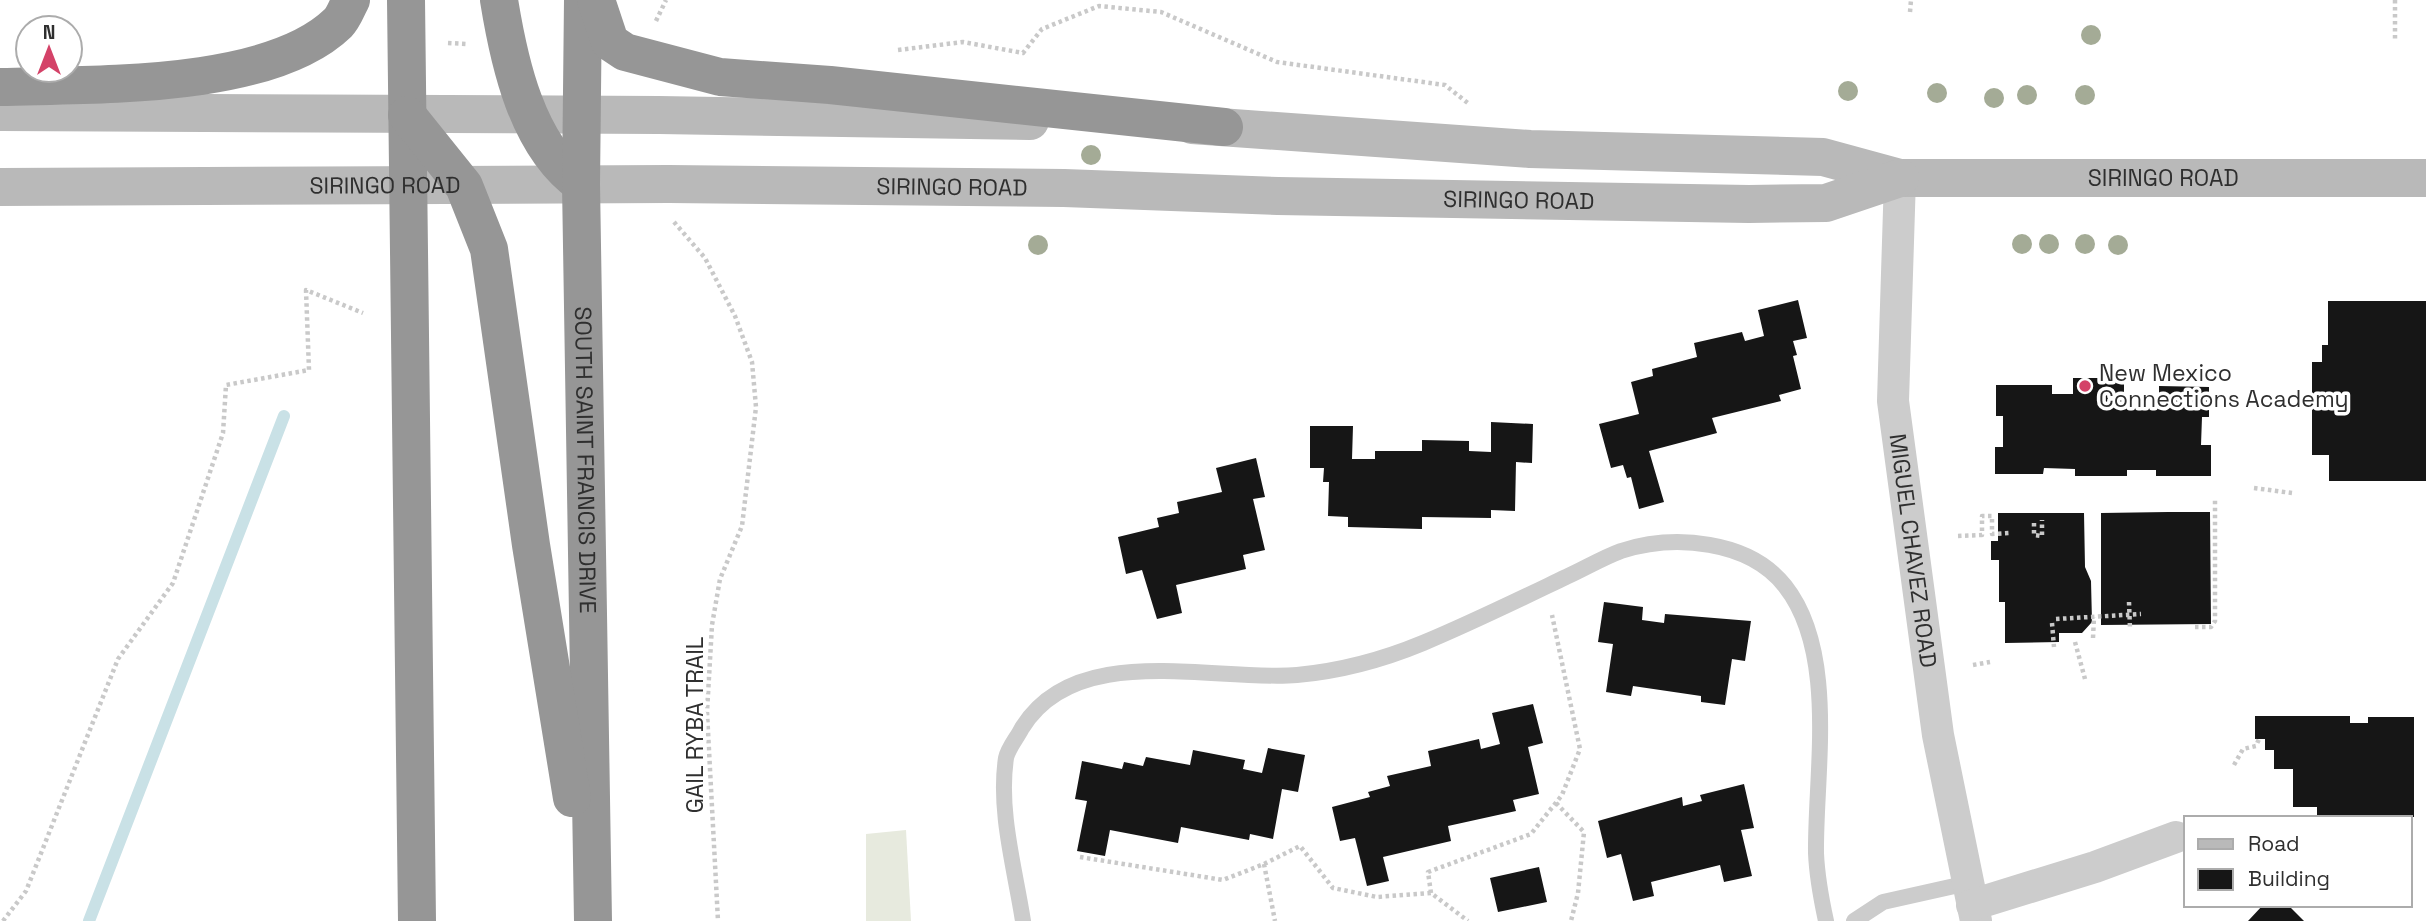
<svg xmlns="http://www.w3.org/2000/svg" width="2426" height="921" viewBox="0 0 2426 921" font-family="'Space Grotesk',sans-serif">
	<rect width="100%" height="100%" fill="#fff"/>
	<path fill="#e7eade" d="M906 830 911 921H866V834Z"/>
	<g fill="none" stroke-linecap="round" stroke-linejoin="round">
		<path stroke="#c9e1e6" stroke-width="12" d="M89 921 284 416"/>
	</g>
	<path fill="#161616" d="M1798 300 1807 338 1793 341 1797 355 1793 356 1801 389 1779 395 1781 401 1712 418 1717 433 1649 451 1664 502 1639 509 1631 477 1627 478 1623 465 1611 468 1599 424 1639 414 1631 382 1653 376 1652 369 1697 357 1694 343 1742 332 1745 341 1764 336 1758 310Z
		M2328 301H2426V481H2329V455H2312V362H2322V345H2328Z
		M2073 378H2124V395H2159V386L2209 387V417H2202L2201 445H2211V476H2156V470H2127V476H2075V469L2044 468 2043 474H1995V447H2003V416H1996V385H2052V394H2073Z
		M1491 422 1533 424 1532 463 1516 462 1515 511 1491 510V518L1422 517V529L1348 527V517L1328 516 1329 482H1323L1324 468H1310V426H1353L1352 459H1375V451H1422V440L1469 441V451L1491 452Z
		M1256 458 1265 497 1253 499 1265 550 1243 555 1246 569 1176 585 1182 613 1157 619 1142 570 1126 574 1118 537 1159 527 1157 518 1179 513 1177 502 1222 492 1216 468Z
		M2168 512H2210L2211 624 2101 625V513Z
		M1998 513H2084L2085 567 2091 581 2092 622 2082 633H2059V642L2005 643V602H1999V560H1991V541H1998Z
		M1604 602 1643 607 1642 620 1664 623 1665 614 1751 621 1745 661 1732 659 1725 705 1701 702V696L1633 686 1631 696 1606 692 1613 644 1598 642Z
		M1533 704 1543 743 1528 747 1539 794 1513 800 1516 811 1448 826 1451 841 1383 857 1389 881 1367 886 1355 838 1340 841 1332 807 1370 797 1368 792 1390 786 1387 776 1431 766 1428 751 1479 739 1481 749 1500 744 1492 713Z
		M2255 716H2350V723H2368V717H2414V817H2317V807H2293V769H2274V750H2265V739H2255Z
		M1268 748 1305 755 1298 792 1282 789 1273 839 1250 834 1249 840 1181 827 1178 843 1110 830 1105 856 1077 851 1087 801 1075 799 1082 761 1122 769 1124 762 1143 766 1146 757 1190 765 1193 750 1245 760 1243 769 1262 773Z
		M1744 784 1754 828 1741 830 1752 876 1724 882 1720 865 1651 882 1654 896 1633 901 1621 854 1607 858 1598 821 1682 797 1683 806 1702 801 1700 795Z
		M1539 867 1547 902 1498 912 1490 878Z
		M2263 905H2288L2304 921H2248Z"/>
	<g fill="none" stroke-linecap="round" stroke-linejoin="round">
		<path stroke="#c9c9c9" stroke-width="4.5" stroke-dasharray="3.5 3.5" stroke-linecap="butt" d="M2395 0V39
			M1910 12 1911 0
			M656 21 666 0
			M448 43 467 44
			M898 50 963 42 1023 53 1042 29 1099 6 1161 12 1277 62 1445 85 1469 104
			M674 222 705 258 735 316 752 362 756 407 742 526 720 579 712 625 707 712 718 921
			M2254 488 2292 493
			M2034 523V535L2042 536V520
			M1958 536 1982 535V516H1992V534L2010 533
			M2129 602 2130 629
			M2056 619 2141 614
			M2052 623 2054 647
			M2195 627H2211L2215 621V498
			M2093 638 2094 617
			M2075 642 2085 679
			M1973 665 1990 662
			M2234 765 2243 749 2256 746 2259 739
			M1556 803 1584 832 1578 893 1571 921
			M1080 857 1223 880 1264 864 1300 846 1333 888 1377 897 1431 893 1468 921
			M1264 864 1275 921
			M1431 893 1428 872 1531 834 1562 795 1580 749 1552 615
			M3 921 26 891 118 659 173 583 223 433 226 385 309 370 306 290 363 313"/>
		<path stroke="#ccc" stroke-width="16" d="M1023 921C1015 869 998 811 1006 758 1008 748 1017 738 1022 728 1076 640 1213 682 1297 675 1341 671 1382 660 1423 643 1471 623 1518 600 1566 577 1584 569 1602 558 1621 551 1674 534 1749 540 1785 586 1838 653 1815 774 1816 853 1817 877 1821 898 1826 921
			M1854 921 1883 902 1968 883"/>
		<g stroke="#ccc" stroke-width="32">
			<path id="s1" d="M1900 178 1893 401 1938 735 1976 921"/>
			<path d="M1972 905 2095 867 2176 837"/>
		</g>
		<g stroke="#b9b9b9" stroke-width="38">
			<path d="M0 112 659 115 1030 121"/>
			<path id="s2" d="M1192 125 1530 149 1823 157 1900 178H2426"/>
			<path id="s3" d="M0 187 669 184 1064 188 1278 196 1749 204 1826 203 1900 178"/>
		</g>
		<g stroke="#969696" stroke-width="38">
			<path d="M406 0 417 921"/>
			<path d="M499 0C509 62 527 146 581 184"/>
			<path id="s4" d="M583 0 581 184 593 921"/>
			<path d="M596 0 610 42 625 52 720 77 830 85 1224 127"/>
			<path d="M0 87C92 84 269 90 338 23 344 17 347 7 351 0"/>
			<path d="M407 115 464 186 489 249 531 545 572 798"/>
		</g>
	</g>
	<g fill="#a4ab96">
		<circle cx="2091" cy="35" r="10"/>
		<circle cx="1848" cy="91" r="10"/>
		<circle cx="1937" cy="93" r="10"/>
		<circle cx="2027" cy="95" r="10"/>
		<circle cx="2085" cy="95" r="10"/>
		<circle cx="1994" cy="98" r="10"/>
		<circle cx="1091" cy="155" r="10"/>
		<circle cx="2022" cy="244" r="10"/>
		<circle cx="2049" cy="244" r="10"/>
		<circle cx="2085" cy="244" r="10"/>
		<circle cx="1038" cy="245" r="10"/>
		<circle cx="2118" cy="245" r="10"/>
	</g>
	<circle fill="#d44268" stroke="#fff" stroke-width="2.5" cx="2085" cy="386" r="7"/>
	<g text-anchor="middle" stroke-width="7" stroke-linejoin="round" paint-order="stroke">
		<g font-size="23" fill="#2f2f2f" stroke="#fff">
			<text dy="8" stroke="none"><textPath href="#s2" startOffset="975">SIRINGO ROAD</textPath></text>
			<text dy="8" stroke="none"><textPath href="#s3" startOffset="385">SIRINGO ROAD</textPath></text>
			<text dy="8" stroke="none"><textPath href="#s3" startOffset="952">SIRINGO ROAD</textPath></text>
			<text dy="8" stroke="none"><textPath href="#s3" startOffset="1519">SIRINGO ROAD</textPath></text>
			<text dy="8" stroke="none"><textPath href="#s4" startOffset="460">SOUTH SAINT FRANCIS DRIVE</textPath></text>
			<text dy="8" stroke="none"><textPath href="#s1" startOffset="374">MIGUEL CHAVEZ ROAD</textPath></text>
			<text transform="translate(695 725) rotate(-90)" y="8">GAIL RYBA TRAIL</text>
		</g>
		<g font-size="23" fill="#2f2f2f" stroke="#fff" text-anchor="start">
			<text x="2099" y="381">New Mexico<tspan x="2099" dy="26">Connections Academy</tspan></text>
		</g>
	</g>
	<rect x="2184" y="816" width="228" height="91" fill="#ffffff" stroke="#acacac" stroke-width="2"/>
	<rect x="2198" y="839" width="35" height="10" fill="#b9b9b9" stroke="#acacac" stroke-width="2"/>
	<text x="2248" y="851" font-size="21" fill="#2f2f2f">Road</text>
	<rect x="2198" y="869" width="35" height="21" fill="#161616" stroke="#acacac" stroke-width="2"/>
	<text x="2248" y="886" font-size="21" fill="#2f2f2f">Building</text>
	<g transform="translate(49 49)"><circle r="33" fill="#ffffff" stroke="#acacac" stroke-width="2"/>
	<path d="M0-5L12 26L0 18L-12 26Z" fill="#d44268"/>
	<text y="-10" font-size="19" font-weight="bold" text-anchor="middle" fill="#2f2f2f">N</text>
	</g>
</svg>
